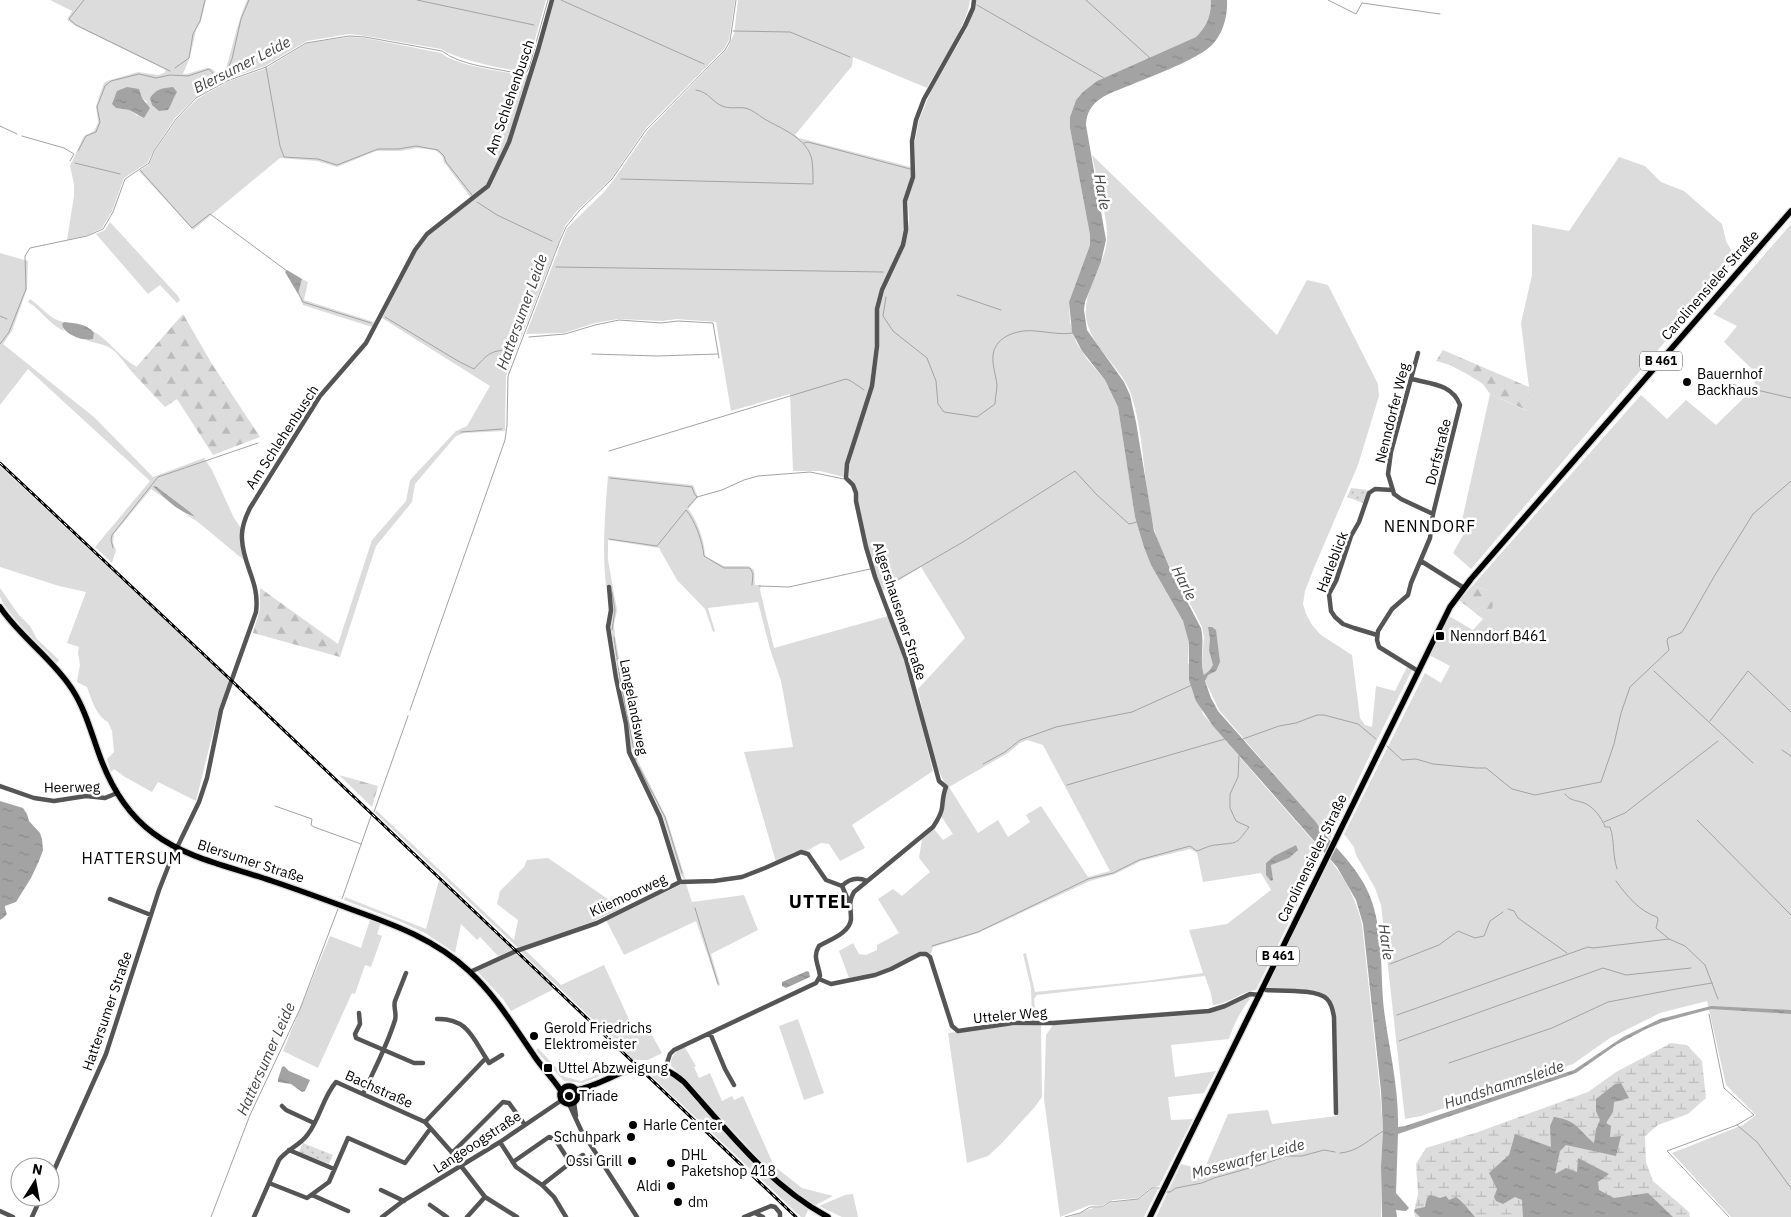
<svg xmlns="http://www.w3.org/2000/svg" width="1791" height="1217" viewBox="0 0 1791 1217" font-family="'IBM Plex Sans',sans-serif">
	<defs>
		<pattern id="forest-firs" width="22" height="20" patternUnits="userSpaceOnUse" patternTransform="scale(1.25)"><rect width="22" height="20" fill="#dcdcdc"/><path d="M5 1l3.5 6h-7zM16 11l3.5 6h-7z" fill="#bbb"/></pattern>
		<pattern id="wetland-marsh" width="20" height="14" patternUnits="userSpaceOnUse" patternTransform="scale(1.25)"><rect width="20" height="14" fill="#dcdcdc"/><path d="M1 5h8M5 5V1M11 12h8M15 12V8" fill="none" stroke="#bbb"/></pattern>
		<pattern id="park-dots" width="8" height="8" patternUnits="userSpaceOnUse" patternTransform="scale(1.25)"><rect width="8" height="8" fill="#dcdcdc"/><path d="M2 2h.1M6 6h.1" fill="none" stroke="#bbb" stroke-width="1.8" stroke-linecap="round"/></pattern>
		<pattern id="water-ripples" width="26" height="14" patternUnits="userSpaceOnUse" patternTransform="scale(1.25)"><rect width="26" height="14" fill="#a3a3a3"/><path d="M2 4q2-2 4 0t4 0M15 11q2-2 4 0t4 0" fill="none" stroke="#8b8b8b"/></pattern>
	</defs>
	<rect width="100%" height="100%" fill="#fff"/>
	<path fill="#dcdcdc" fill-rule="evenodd" d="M50 0H206L201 21 196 30 190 57 183 74C191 75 207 65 212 69 215 71 218 76 220 79L223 77C232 52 236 25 247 0H546L527 68 525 71C507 71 456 59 441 49L366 36 349 34 307 41 265 66 227 79 195 98 175 118 154 150 147 163 124 178 112 211 102 228 88 235 67 240 74 196V184L70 166 84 136 94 131 98 123 96 106 104 83 107 81 138 72 158 75 164 73 166 70 76 26 67 20 72 11ZM142 98 147 102 138 116 129 110 116 108Z
		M554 0H735L729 40 724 49 646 128 611 179 577 211 565 226 506 376 505 431 464 433 456 436 415 484 412 502 376 546 340 657 338 644 372 540 406 501 410 480 456 431 467 426 490 386 382 318 417 251 429 235 490 187 511 143Z
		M738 0H970C967 26 940 64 927 88L853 57 852 66 795 135 799 138 911 167V176L904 201V228L901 244 881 290 870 386 846 462 844 477 820 471H793L790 394 731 411 716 322 677 319 662 321 618 319 595 323 564 333 526 334 567 228 604 192 615 178 648 130 727 49 734 34Z
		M976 0H1211C1211 16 1207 26 1196 37L1097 81 1076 100 1070 117V128L1090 235V245L1069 302 1070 322 1076 342 1087 359 1105 380 1118 407 1135 517 1151 565 1183 621 1189 643 1188 662 1203 714 1262 783 1323 852 1256 990C1240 992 1229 1004 1213 1005L1211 994 1205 976 1037 995 1034 999 1036 1021H1032L1031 988 1023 954 1026 953 1035 992 1145 981 1203 973 1189 930 1227 924 1271 890 1261 873 1203 882 1197 853 1190 849 1141 861 1115 874 1090 881 978 933 933 947 931 954 925 952H920L882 971 849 978 839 951 853 943 859 954 866 955 877 950V945L899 933 878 899 893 889 902 896 930 872 919 858 922 839 934 829 943 840 953 834 941 816C945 807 944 796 948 787 934 772 923 712 918 689L965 638 921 567 880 592 867 546 858 501V493L849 476V467L860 427 873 390 879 348V309L884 292 905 246 909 220 908 201 915 176V141L919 120 931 91 967 28ZM1027 740 1043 745 1110 871 1088 877 1041 806 1026 815 1030 822 1008 837 998 820 978 833 949 787 1008 753 1020 743ZM1296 845C1290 861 1284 858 1271 864L1272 876 1266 863 1274 856Z
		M349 37 365 38 441 53C460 67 497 70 520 75L529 74 507 142 486 185 471 198 444 162 442 156 435 150 417 148 400 151H376L337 167 317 161 280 158 193 230 139 171 149 164 155 151 177 119 197 99 227 82 267 68 307 43Z
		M1092 155 1277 335 1307 280 1328 285 1378 384 1379 396 1358 465 1314 568 1305 591 1303 604 1306 614 1312 625 1321 635 1352 655 1360 718 1365 725 1372 727 1376 686 1395 691 1407 667 1412 670 1378 738 1330 839 1219 710 1206 683 1203 670 1202 661 1204 637 1202 627C1187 594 1163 564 1154 528 1143 485 1145 437 1131 394 1121 366 1090 347 1086 317 1083 290 1104 267 1107 241 1109 221 1096 177 1092 155Z
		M1619 157 1645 166 1661 182 1684 191 1722 224 1726 241 1737 260 1733 262 1471 569 1453 553 1466 530 1461 525 1490 394 1527 411 1529 387 1521 323 1532 275V224L1569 231Z
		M110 222 178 296 180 300 177 303 160 285 148 294 96 234 105 230Z
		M1791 224V1217H1731L1672 1153 1743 1125 1756 1115 1726 1085 1707 1001 1660 1013 1610 1038 1573 1064 1421 1116 1405 1119 1381 905 1375 888 1356 855 1354 847 1344 834 1425 673 1441 683 1450 666 1429 655 1442 633 1449 616 1473 630 1483 619H1486L1488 591 1473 585 1641 395 1667 419 1686 400 1716 425 1755 387 1753 370 1724 342 1737 326 1713 314Z
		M0 253 28 261 27 289 12 331 3 344 95 418 153 477 204 458 212 470 234 518 241 528 245 561 198 522 185 514 194 517 190 512 157 487H154L166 499 151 489 114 534 113 543 116 550 112 563 95 547 150 481 28 369 0 405Z
		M302 279 308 282 304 300 374 322 372 327 303 305 298 294Z
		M30 299C42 307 50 320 64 322L62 324 64 331C50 325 41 310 28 302Z
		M93 331C110 341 120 358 137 367L132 372C125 364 116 349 106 346 99 343 93 343 86 340H91L94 333Z
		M0 466 230 681 219 708 196 801 158 782 152 792 125 777 114 769 111 772 107 759 114 752 112 731 108 722C96 716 91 698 87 687L77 682 80 665 78 653 79 647 67 643 86 592 59 586 0 567Z
		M608 476 693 485 698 497 688 509C697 519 705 542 705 556L724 566H748L754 570 755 585H761L760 590 774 648 888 616 905 659 933 771 852 825 865 848 840 861 829 844 821 843 806 851 794 852 776 862 744 752 793 747 781 681 770 649 758 602 708 608 715 631 713 632 705 609 677 580 659 548 608 540V560L617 610 614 624 615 636 637 759 667 819 686 881 680 874 663 817 631 752 610 624V586H606C602 549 605 513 608 476Z
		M0 588 19 615 30 626 37 639 59 660 57 663C44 649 5 613 0 596 0 595 0 589 0 588Z
		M376 810 514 940 518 920 497 904 500 891 524 867 527 860 548 858 621 908 594 921 518 948 375 813Z
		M1330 860C1346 879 1356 900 1362 924L1380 1091 1383 1130 1381 1166V1217H1156L1181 1164 1204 1170 1228 1114 1268 1110 1272 1124 1337 1116 1335 1018 1330 999 1318 992 1265 988Z
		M439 880 513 950 498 956 480 937 477 940 461 924 455 953 425 933 399 921 344 900 345 897 426 929Z
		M686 884 692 902 744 895 758 930 711 954 720 985 718 986 696 921 624 955 606 920 680 885Z
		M370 920 381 923 377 934 382 936 371 967 365 965 355 994 352 993 318 1068 283 1051 330 936 361 948Z
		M524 949 561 985 604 965 633 1028 645 1023 662 1053 648 1060H633L609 1035 520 951Z
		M516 953 554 989 511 1011 503 999 476 970Z
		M1253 995C1243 1007 1234 1023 1229 1039L1171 1045 1175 1077 1216 1071 1204 1093 1168 1097 1171 1120 1193 1119 1159 1186 1151 1188 1138 1198 1113 1200 1101 1206 1090 1205 1060 1217 1044 1099 1046 1035 1053 1025 1210 1012Z
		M798 1019 824 1093 804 1100 779 1026Z
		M1041 1025 1042 1097 1034 1108 1000 1145 988 1156 967 1163 948 1033 1005 1026Z
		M684 1046 696 1066 694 1067 699 1078 710 1073 722 1101 732 1096 734 1100 743 1096 774 1166 802 1188 833 1196 814 1206 784 1184 771 1172 680 1074 671 1066C670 1056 676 1051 684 1046Z
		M538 1048 565 1077 581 1081 611 1069 614 1070 583 1083 564 1081 538 1053 536 1050Z
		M644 1069 661 1071 679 1081C724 1124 756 1173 809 1208L805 1217H801Z
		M1152 1189H1158L1144 1217H1068C1081 1214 1089 1206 1102 1208L1110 1203 1139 1199Z
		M853 1194 858 1217H842L819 1206 845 1195Z"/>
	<path fill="url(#forest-firs)" d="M183 314 212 364 260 437 213 455 177 399 165 407 132 372Z
		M1443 350 1529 387 1528 411 1490 394 1483 384 1467 374 1450 365 1436 361Z
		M1473 585 1488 591 1493 595C1495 603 1491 613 1486 619H1483L1459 600Z
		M260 588 338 644 340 657 253 633 260 609Z
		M339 775 378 786 372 807Z"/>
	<path fill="url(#wetland-marsh)" d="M1671 1043 1687 1045 1702 1061 1706 1098 1688 1114 1658 1125 1645 1136 1646 1162 1653 1181 1689 1212 1690 1217H1415L1414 1212 1418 1194 1416 1164 1426 1148 1478 1132 1588 1092 1616 1072Z"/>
	<path fill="url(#park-dots)" d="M1351 488 1368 490 1363 503 1347 497Z
		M303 1143 333 1155 329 1164 299 1152Z"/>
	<path fill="url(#water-ripples)" d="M1211 0H1227C1228 15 1223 35 1211 46 1194 61 1150 77 1128 86 1108 94 1087 100 1086 125L1106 240 1101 262 1085 302 1084 310 1087 330 1124 382 1130 395 1136 422 1154 531 1170 569 1201 628C1205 644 1199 659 1204 675L1210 670 1213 665 1209 650 1210 639 1208 627H1212L1216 630 1220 662 1216 671 1208 675 1205 681 1211 698 1218 711 1315 821C1332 846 1357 865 1369 894 1384 930 1380 972 1384 1010 1389 1049 1399 1088 1398 1127L1405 1126 1574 1070 1623 1037 1660 1019 1711 1006 1791 1010V1014L1711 1009 1663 1022 1646 1029 1616 1045 1576 1073 1398 1134 1396 1193 1409 1208 1406 1211 1396 1210 1397 1217H1382L1381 1166 1383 1130 1381 1091 1363 924 1356 900 1337 867 1213 726 1196 701 1189 680V643L1183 621 1151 565 1144 547 1135 517 1118 407 1105 380 1082 351 1072 332 1069 302 1090 245V235L1070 128V117L1076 100 1083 92 1097 81 1196 37C1207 26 1211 16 1211 0Z
		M127 87 139 89 142 98 150 108 144 118 129 110 116 108 112 104 117 91Z
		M173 87 177 92C173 98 172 104 168 110L159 111 152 105 150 98C156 89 162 88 173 87Z
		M287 270 302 279 298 294 285 272Z
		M64 322C74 323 88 324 94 333L93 339C84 342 63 334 62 324Z
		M153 486 157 487 190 512 195 517C179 512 164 498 153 486Z
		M0 801 23 808 27 814 29 821 40 833 42 839 43 850 39 861 31 878 16 902 5 906C5 914 11 913 0 920Z
		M1296 845 1298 850 1289 858 1271 865 1273 880 1271 881 1266 875V863L1274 856Z
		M807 971 809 972 810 977 786 988 782 986V982Z
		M284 1066 289 1071 310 1080 305 1091 302 1092 291 1084 278 1082V1079L282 1067Z
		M1621 1083 1629 1098 1614 1102 1613 1112 1606 1123 1611 1126 1610 1137 1621 1136 1616 1156 1566 1145 1560 1151 1555 1174 1566 1168 1577 1172 1578 1158 1609 1174 1598 1182 1599 1190 1614 1198 1648 1193 1673 1217H1523L1522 1200 1515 1197 1503 1204 1496 1201 1494 1197 1497 1189 1489 1173 1509 1155 1515 1134 1551 1147 1550 1126 1554 1117C1577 1120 1578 1130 1594 1143L1596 1129 1600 1120 1596 1111V1099L1615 1084Z
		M1430 1195 1440 1198 1446 1196 1449 1200 1456 1197C1463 1202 1469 1210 1475 1217H1420L1414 1211 1415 1209 1425 1207 1427 1198Z"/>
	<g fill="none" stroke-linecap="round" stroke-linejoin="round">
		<path stroke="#a3a3a3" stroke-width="1" d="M84 0 69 19 76 25 170 71
			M417 0 534 25
			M561 0 704 64
			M1086 0 1150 58
			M1328 0 1356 14 1362 3 1440 14
			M977 5 1104 78
			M733 31 790 32 850 57
			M266 67 280 146 284 157 318 159 337 165 378 149H398L416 146 438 150 444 156 446 162 472 195
			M175 68 189 58 193 34 200 21 205 0
			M226 74 232 59 241 19 249 0
			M0 126 17 134
			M22 136 64 148 74 154 70 161
			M804 143 808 142 910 169
			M78 151 86 136 96 132 100 122 97 107 105 86 111 81 139 74 156 78 170 75 188 76 209 69 217 78
			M75 163 120 174
			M140 170 192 228 210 214 287 271
			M621 179 813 184C813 176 813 168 812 160 808 140 785 130 768 121 760 117 754 110 745 108 737 107 729 109 722 106 712 102 709 92 696 90
			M477 202 497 215 552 241
			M556 267 883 272
			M298 292 303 302 371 323
			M957 295 1001 310
			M886 297 883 316 893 331 927 358 936 381 938 404 944 412 977 417 995 404C995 398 997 391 997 385 996 376 992 365 993 355 995 336 1019 329 1035 331 1049 332 1060 335 1073 333
			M0 316 7 319
			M385 317 458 361 474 369C488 354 490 350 511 350
			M529 337 565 334 595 325 619 320 661 323 678 321 713 323 719 358
			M0 344 9 332 26 289 25 256 30 248 87 236 103 229 113 212 125 179 149 163 154 151 176 119 196 98 227 81 266 67 306 43 349 36 365 37 442 51C461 66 496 68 520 74L526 73 529 68 548 0
			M592 354 657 356 718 354
			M1731 384 1791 398
			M461 432 502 429
			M609 451 846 379 851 381 864 390
			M610 478 692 487 694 493 697 497
			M688 507 697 497 722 490 744 480 758 476 810 472 844 479
			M609 539 657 546 686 510C695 520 703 543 704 556L724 568H750L753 574 752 585
			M113 548 111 540 112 535 158 477 258 443
			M759 586 789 587 870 569
			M885 587 963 542 1075 471 1096 494 1129 524 1137 522
			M612 592 615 610 612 630
			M614 637 620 679 636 760
			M1654 671 1753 763
			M410 710 505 440 507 425 508 376 559 243 566 227 579 211 612 179 646 130 725 50 730 41 736 0
			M1710 721 1748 671 1791 712
			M1243 739 1279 726 1296 723 1317 715H1324L1358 724 1376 739
			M1387 746 1402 760 1416 759 1433 764 1476 768H1486L1512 789 1535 795 1601 782 1614 744 1621 713 1630 687 1669 650 1667 641 1668 638 1681 633 1684 629 1715 575 1753 514 1791 481
			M1782 750 1791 756
			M983 764 1005 752 1020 740 1056 727 1132 712 1192 685
			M639 767 665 817 682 873
			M1067 785 1225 739
			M1565 794C1570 801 1576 800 1584 803 1593 806 1602 818 1605 827H1610C1615 842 1612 853 1617 869
			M275 806 312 819 311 825 314 827 361 844
			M374 812 408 716
			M1697 820 1791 915
			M1604 822 1625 813 1718 741
			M1616 881C1627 896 1639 911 1657 917L1658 920 1656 928 1669 939 1685 946 1705 965 1718 999
			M342 899 371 816
			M695 908 718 984
			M1508 909 1514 911 1518 918 1567 953
			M932 946 978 932 1088 879 1113 873 1139 860 1190 846 1197 851C1203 849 1210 845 1216 845 1238 842 1235 846 1249 827L1236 821 1230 808V794L1238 777 1239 756
			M1390 964 1439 945 1458 931 1475 938 1484 936 1490 921 1503 912
			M1709 1014 1724 1088 1754 1115 1737 1125 1667 1151 1729 1217
			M1397 1015 1588 947 1593 948 1669 939
			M1399 1041 1603 968 1626 975 1691 968
			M1449 1063 1552 1028 1608 1002 1676 989 1712 983
			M1737 1125 1757 1142 1791 1188
			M1340 1153C1358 1152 1369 1139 1385 1130
			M1166 1192H1170L1176 1188 1202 1183 1214 1178 1264 1164 1286 1156H1302L1324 1150 1335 1152
			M211 1217 250 1115 300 1009 338 909
			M1065 1217 1080 1213 1090 1207H1102L1110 1202 1138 1199 1152 1188H1159"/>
		<defs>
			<path id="major" d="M0 607C20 637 52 658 72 689 85 709 91 732 99 754 110 785 126 813 153 833 187 859 232 867 272 881 299 890 326 900 353 910 395 925 436 940 469 971 495 995 513 1025 533 1054 541 1067 553 1078 561 1091
				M560 1095a9 9 0 1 1 18 0a9 9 0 1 1-18 0Z
				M576 1090C617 1082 643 1046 684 1082 728 1131 769 1185 828 1217
				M1150 1217 1450 607 1471 579 1791 211"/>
		</defs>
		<use href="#major" stroke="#dbdbdb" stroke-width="8"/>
		<path stroke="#555" stroke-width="4.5" d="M1418 353 1391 452 1388 474 1394 494 1401 499 1433 514
			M1412 379C1431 384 1452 384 1460 405L1433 514 1430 538 1411 583 1408 595 1392 609 1378 631 1377 640 1379 647 1418 671
			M1421 561 1464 588
			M609 587 611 610 608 627 616 678 626 724 629 752 660 817 680 882
			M1377 635 1354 628 1343 624 1335 617 1331 611 1329 594 1336 581 1351 536 1359 522 1369 493 1375 489 1392 490
			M0 786 34 798 54 801 86 796 105 798 117 793
			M842 886C849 879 858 877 867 881
			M110 899 151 915
			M470 972 516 951 597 923 680 882 714 881 742 877 765 868 801 852 808 854 826 880 842 886 849 902
			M819 979 831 984 875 975 891 969 920 954H926L930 957 952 1026 958 1031 1013 1023H1053L1209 1011 1225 1006 1250 994 1260 995
			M1263 988 1266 990C1281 991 1317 989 1327 999 1332 1004 1333 1011 1334 1017L1336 1113
			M359 1013 360 1024 355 1034 356 1038 414 1063H423
			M710 1033 725 1069 734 1085
			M486 1058 489 1063 502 1055
			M665 1069 670 1054 674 1050 816 983 820 976C819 965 812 957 819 946 829 940 850 933 851 919 851 908 848 902 854 892L933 827C937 821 941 815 942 808 943 800 943 794 946 787L939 781 906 659 875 577 866 547 856 501V493L853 485 846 478 847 464 872 386 877 346V309L882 290 903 245 906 230 905 201 913 177 912 141 916 120 924 99 965 26 973 8 974 0
			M363 1094C374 1070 387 1046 395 1020 397 1013 393 1007 395 1001L406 973
			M574 1102 576 1116
			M569 1104 581 1130 637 1217
			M282 1106 286 1110 314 1123
			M425 1122 486 1058C472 1036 466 1018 437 1019
			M500 1142 516 1167 542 1185 554 1197 566 1217
			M289 1150 334 1169
			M452 1153 503 1102 509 1103 525 1125
			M513 1162 549 1137 555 1139 569 1161V1164L542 1185
			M569 1164 583 1155
			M461 1166 485 1197 517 1217
			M50 1179 106 1054 159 890 170 862 199 802 207 778 221 710 256 612C260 582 243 566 242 539 241 528 245 518 250 508L320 396 366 343 415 250 427 234 488 186 509 142 538 50 552 0
			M269 1183 307 1198 329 1182 348 1138 405 1163 430 1129
			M381 1190 404 1201
			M312 1195 348 1211
			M430 1205 447 1217
			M0 1211 13 1217
			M755 1213 763 1217
			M32 1217 41 1197
			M254 1217 279 1160C287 1149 301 1145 308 1134 320 1118 323 1097 336 1082L425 1122 463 1165
			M382 1217 403 1201 500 1142 562 1100
			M467 1217 485 1197
			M744 1217 771 1206 775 1207 780 1213V1217"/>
		<use href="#major" stroke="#000" stroke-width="5.5"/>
		<defs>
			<path id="rail" d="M0 463 232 681 796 1217"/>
		</defs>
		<use href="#rail" stroke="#000" stroke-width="3"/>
		<use href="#rail" stroke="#fff" stroke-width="1" stroke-dasharray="4" stroke-linecap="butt"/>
	</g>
	<g fill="#000" stroke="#fff" stroke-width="2">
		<circle cx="1687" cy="382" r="5"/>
		<rect x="1435" y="631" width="10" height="10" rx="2.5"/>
		<circle cx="534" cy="1036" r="5"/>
		<rect x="543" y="1063" width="10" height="10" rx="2.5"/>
		<circle cx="569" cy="1096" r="5"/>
		<circle cx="633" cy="1125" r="5"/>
		<circle cx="631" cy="1137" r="5"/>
		<circle cx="632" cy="1161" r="5"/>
		<circle cx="671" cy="1163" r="5"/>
		<circle cx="671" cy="1186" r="5"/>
		<circle cx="678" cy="1202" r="5"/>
	</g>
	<g text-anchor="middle" stroke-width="5" stroke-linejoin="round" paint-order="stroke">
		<g fill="#fff" stroke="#4c4c4c" stroke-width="1">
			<rect x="1640" y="351.5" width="42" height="19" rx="4"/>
			<rect x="1257" y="946.5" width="42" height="19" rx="4"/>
		</g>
		<g font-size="12" font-weight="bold" fill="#000">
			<text x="1661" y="365">B 461</text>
			<text x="1278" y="960">B 461</text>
		</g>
		<g font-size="14" fill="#000" stroke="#fff">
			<text transform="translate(510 97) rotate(-71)" y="5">Am Schlehenbusch</text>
			<text transform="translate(1710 285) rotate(-49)" y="5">Carolinensieler Straße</text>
			<text transform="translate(1392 413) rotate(-76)" y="5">Nenndorfer Weg</text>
			<text transform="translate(282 437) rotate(-57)" y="5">Am Schlehenbusch</text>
			<text transform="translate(1438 452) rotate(-76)" y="5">Dorfstraße</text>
			<text transform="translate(1332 562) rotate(-69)" y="5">Harleblick</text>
			<text transform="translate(900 611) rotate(72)" y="5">Algershausener Straße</text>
			<text transform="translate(634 707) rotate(79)" y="5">Langelandsweg</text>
			<text transform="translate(72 787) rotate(-1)" y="5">Heerweg</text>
			<text transform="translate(1312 858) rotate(-64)" y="5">Carolinensieler Straße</text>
			<text transform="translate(251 861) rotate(18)" y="5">Blersumer Straße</text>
			<text transform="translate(628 895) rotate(-25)" y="5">Kliemoorweg</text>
			<text transform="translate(107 1011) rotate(-71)" y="5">Hattersumer Straße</text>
			<text transform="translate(1010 1015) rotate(-5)" y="5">Utteler Weg</text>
			<text transform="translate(379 1089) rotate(24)" y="5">Bachstraße</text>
			<text transform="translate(477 1142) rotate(-33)" y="5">Langeoogstraße</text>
		</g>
		<g font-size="14" fill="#000" stroke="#fff" text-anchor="start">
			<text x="1697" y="379">Bauernhof<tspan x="1697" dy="16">Backhaus</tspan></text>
			<text x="1450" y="641">Nenndorf B461</text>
			<text x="544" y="1033">Gerold Friedrichs<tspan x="544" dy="16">Elektromeister</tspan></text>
			<text x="558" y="1073">Uttel Abzweigung</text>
			<text x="579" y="1101">Triade</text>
			<text x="643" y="1130">Harle Center</text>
			<text x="621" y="1142" text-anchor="end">Schuhpark</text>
			<text x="681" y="1160">DHL<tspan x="681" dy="16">Paketshop 418</tspan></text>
			<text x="622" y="1166" text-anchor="end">Ossi Grill</text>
			<text x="661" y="1191" text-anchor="end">Aldi</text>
			<text x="688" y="1207">dm</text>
		</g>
		<g font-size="15" font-style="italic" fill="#444" stroke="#fff">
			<text transform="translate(242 65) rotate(-27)" y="5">Blersumer Leide</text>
			<text transform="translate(1102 192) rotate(80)" y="5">Harle</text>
			<text transform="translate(522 312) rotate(-70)" y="5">Hattersumer Leide</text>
			<text transform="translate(1184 583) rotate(63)" y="5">Harle</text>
			<text transform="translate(1386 942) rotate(82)" y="5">Harle</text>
			<text transform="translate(266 1059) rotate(-66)" y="5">Hattersumer Leide</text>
			<text transform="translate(1504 1085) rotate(-18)" y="5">Hundshammsleide</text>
			<text transform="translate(1248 1159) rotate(-15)" y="5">Mosewarfer Leide</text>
		</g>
		<g font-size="16" letter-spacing="1" fill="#000" stroke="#fff">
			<text x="1430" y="532">NENNDORF</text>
			<text x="132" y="864">HATTERSUM</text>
		</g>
		<g font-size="19" font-weight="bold" letter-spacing="1" fill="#000" stroke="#fff">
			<text x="820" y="908">UTTEL</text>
		</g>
	</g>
	<g transform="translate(35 1182) rotate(11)"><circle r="24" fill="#ffffff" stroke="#999999"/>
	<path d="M0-4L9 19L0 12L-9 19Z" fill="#000000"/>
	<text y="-8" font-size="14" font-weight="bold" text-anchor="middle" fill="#000000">N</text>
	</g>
</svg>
